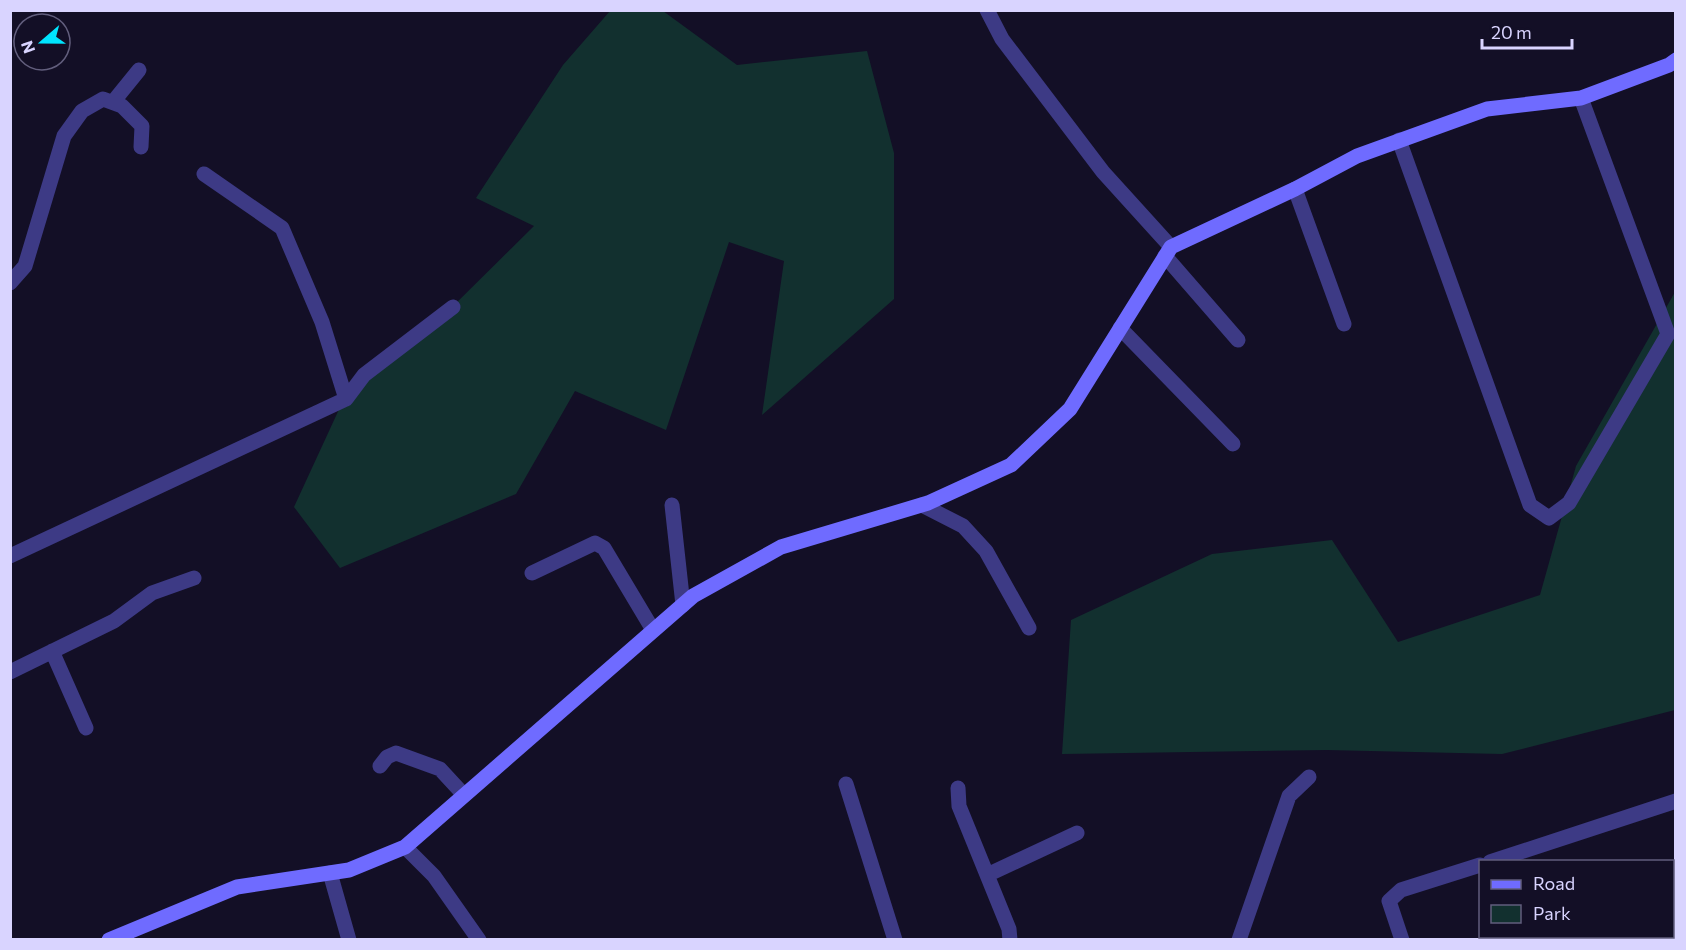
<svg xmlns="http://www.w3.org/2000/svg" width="1686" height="950" viewBox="0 0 1686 950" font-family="Commissioner,sans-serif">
	<rect width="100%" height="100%" fill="#130f26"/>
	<path fill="#12302f" d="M610 11H663L737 65 867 51 894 153V299L762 415 784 261 729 242 666 430 575 391 516 494 340 568 294 507 353 379 442 317 534 226 476 198 563 65Z
		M1675 292V710L1502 754 1327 750 1062 754 1071 620 1212 554 1332 540 1398 642 1540 595 1576 466Z"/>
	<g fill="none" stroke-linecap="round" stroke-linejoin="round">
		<path stroke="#3d3a85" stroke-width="15" d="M987 10 1002 39 1103 172 1171 247
			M113 102 139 70
			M1399 140 1530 505 1549 518 1569 503 1668 334 1581 98
			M204 174 282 228 322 322 346 399
			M1295 189 1344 324
			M1165 256 1238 340
			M10 283 25 266 64 136 82 111 103 99 122 106 142 126 141 147
			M1120 328 1233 444
			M672 505 683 605
			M922 505 963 526 986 551 1029 628
			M10 556 346 399 364 375 453 307
			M532 573 595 543 604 548 653 630
			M52 651 86 728
			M10 672 114 621 152 593 194 578
			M380 766 387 757 396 753 440 769 464 795
			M846 784 895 940
			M958 788 959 806 1009 929 1010 940
			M405 847 434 876 479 940
			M1490 862 1676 801
			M330 873 349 940
			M987 875 1077 833
			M1239 940 1289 796 1309 777
			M1402 940 1389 901 1401 890 1480 865"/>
		<path stroke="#6f6bff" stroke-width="15" d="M109 940 237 887 349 870 405 847 693 596 781 547 928 503 1011 465 1070 409 1171 247 1295 189 1357 156 1487 109 1581 98 1669 65 1676 60"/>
	</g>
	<rect width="1686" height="950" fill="none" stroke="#d9d4ff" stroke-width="24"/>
	<rect x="1479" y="860" width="195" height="78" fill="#130f26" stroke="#625e7d" stroke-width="1.5"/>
	<rect x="1491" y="880" width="30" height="9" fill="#6f6bff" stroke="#625e7d" stroke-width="1.5"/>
	<text x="1533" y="890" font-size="18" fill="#d9d4ff">Road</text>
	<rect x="1491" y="905" width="30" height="18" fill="#12302f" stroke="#625e7d" stroke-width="1.5"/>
	<text x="1533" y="920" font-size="18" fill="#d9d4ff">Park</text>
	<g transform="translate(42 42) rotate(250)"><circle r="28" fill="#130f26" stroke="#625e7d" stroke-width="1.5"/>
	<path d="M0-4.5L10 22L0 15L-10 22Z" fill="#00e5ff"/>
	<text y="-9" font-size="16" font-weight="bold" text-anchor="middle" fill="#d9d4ff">N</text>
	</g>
	<path d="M1482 39v9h90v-9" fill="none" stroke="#d9d4ff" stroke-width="3"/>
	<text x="1491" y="39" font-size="18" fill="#d9d4ff" stroke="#130f26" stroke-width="4.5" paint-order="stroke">20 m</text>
</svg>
